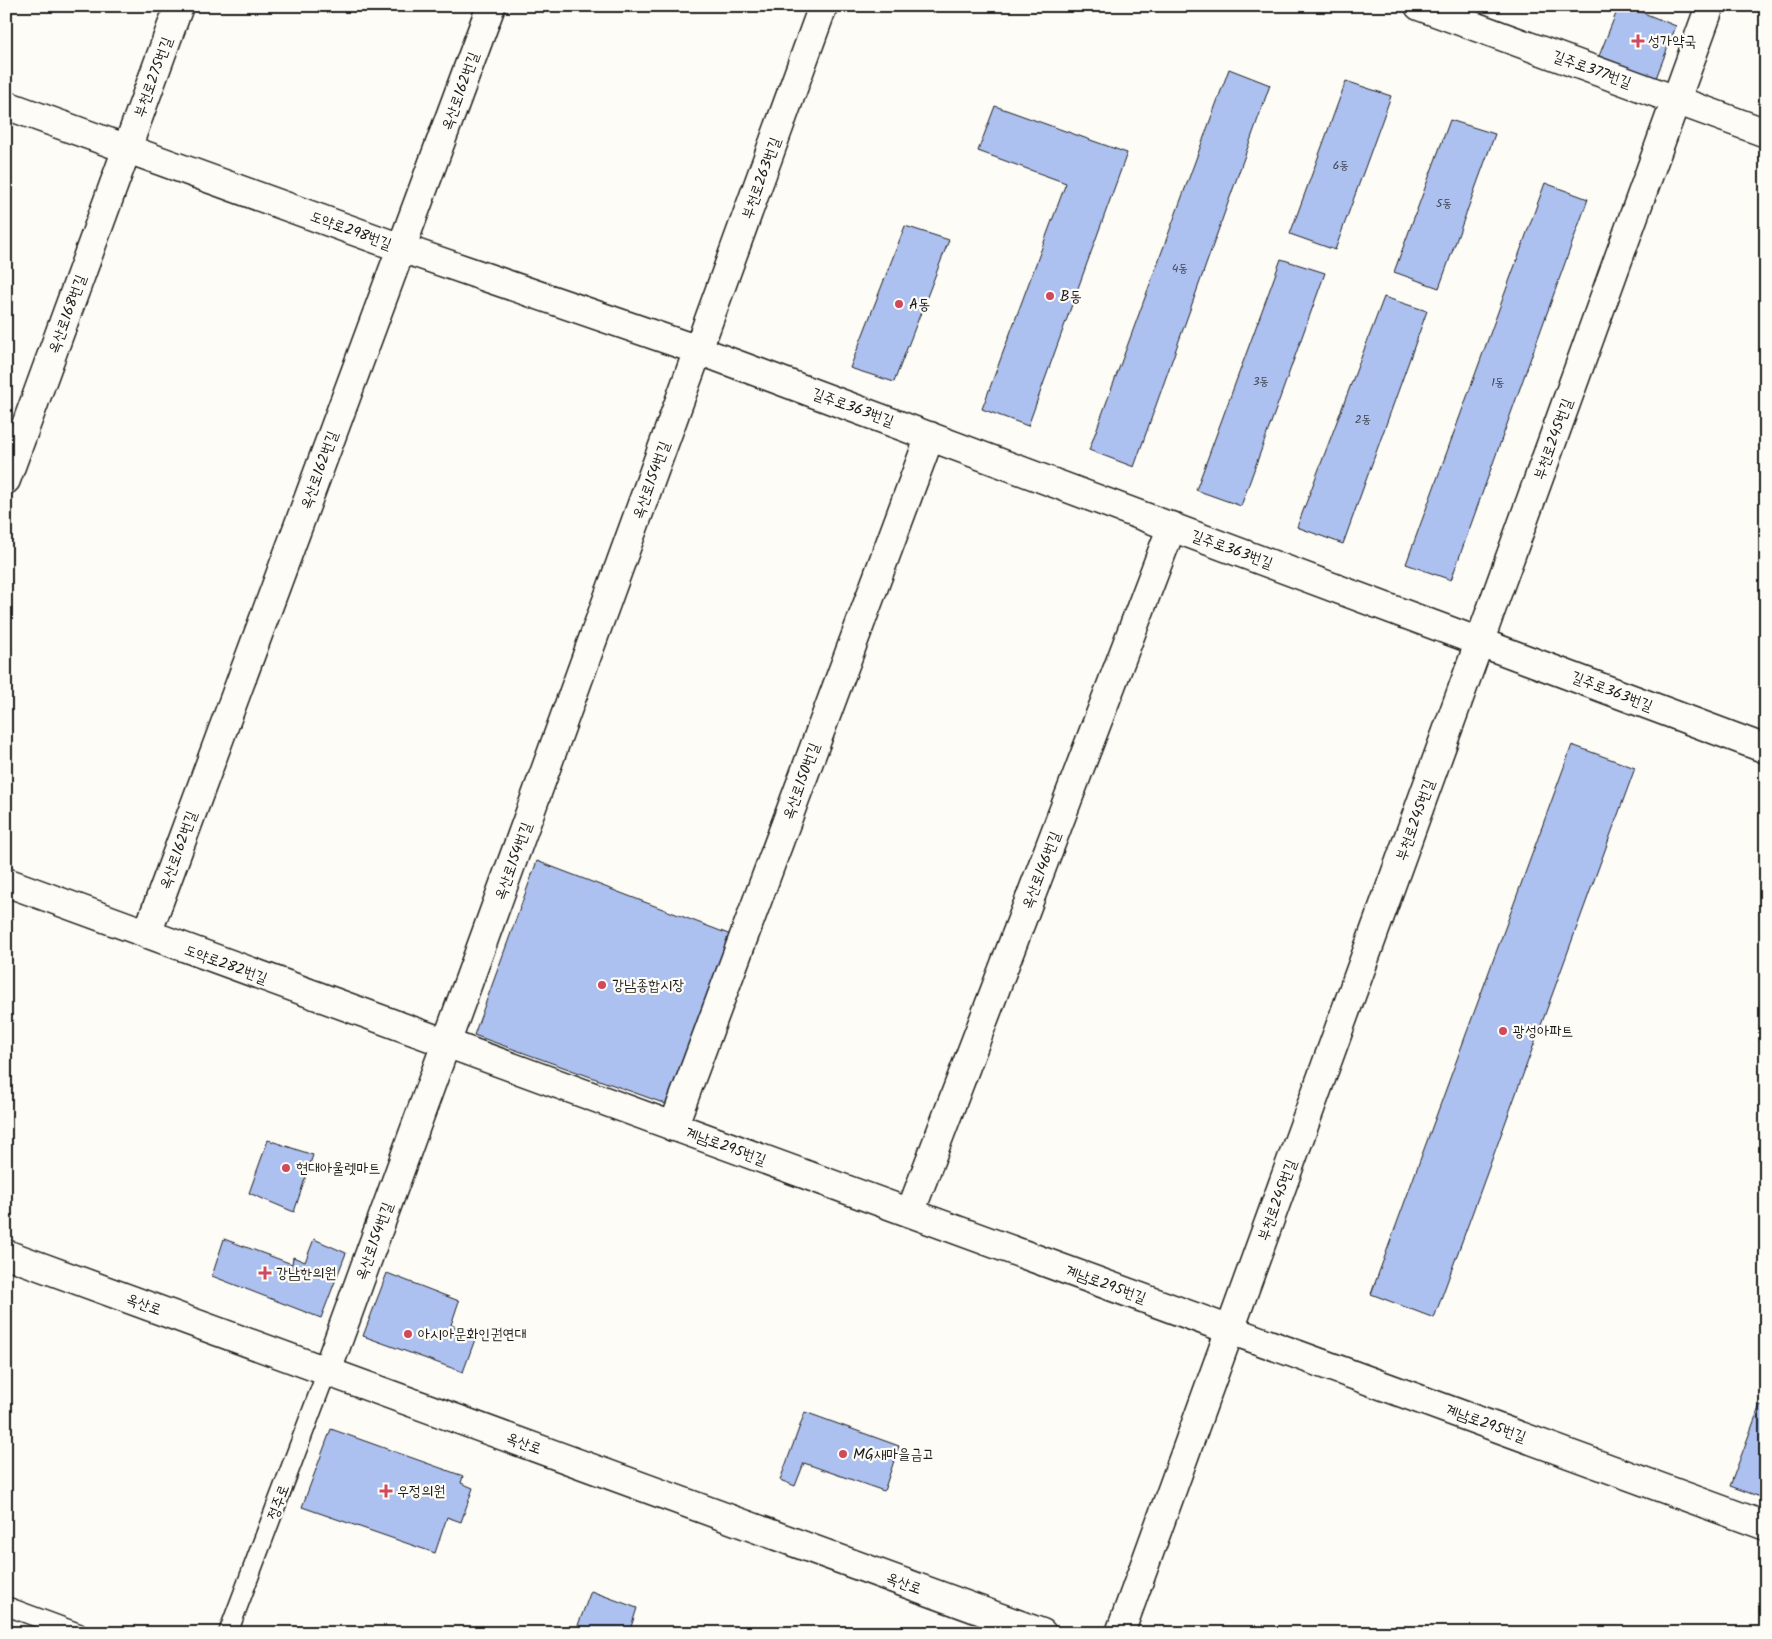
<svg xmlns="http://www.w3.org/2000/svg" width="1772" height="1639" viewBox="0 0 1772 1639" font-family="Kalam,'Poor Story',sans-serif">
	<rect width="100%" height="100%" fill="#fdfcf7"/>
	<filter id="ink" filterUnits="userSpaceOnUse"><feTurbulence type="fractalNoise" baseFrequency=".02" numOctaves="2"/><feDisplacementMap in="SourceGraphic" scale="10" xChannelSelector="R" yChannelSelector="G"/><feConvolveMatrix kernelMatrix="1 2 1 2 8 2 1 2 1" color-interpolation-filters="sRGB"/></filter>
	<g filter="url(#ink)">
		<path fill="#adc1f0" stroke="#1c1c1c" d="M1619 6H1626L1676 26 1656 78 1599 56Z
			M1229 69 1270 85 1134 467 1089 450Z
			M1346 81 1391 96 1335 250 1290 234Z
			M995 106 1127 153 1028 426 982 409 1066 183 978 151Z
			M1450 120 1495 134 1439 288 1394 272Z
			M1545 183 1588 199 1451 580 1406 564Z
			M905 226 949 240 894 382 850 368Z
			M1281 259 1325 273 1241 506 1196 490Z
			M1384 297 1427 311 1343 544 1297 527Z
			M1572 745 1635 768 1434 1318 1371 1294Z
			M537 861 731 935 666 1104 474 1035Z
			M268 1140 313 1155 294 1212 249 1193Z
			M224 1239 292 1264 293 1257 305 1262 314 1239 346 1253 321 1318 212 1276Z
			M387 1273 459 1301 451 1325 477 1334 463 1372 363 1336Z
			M1760 1405 1766 1407V1499L1730 1486Z
			M805 1412 899 1446 884 1491 804 1463 795 1486 780 1480Z
			M331 1429 463 1476 461 1483 473 1488 461 1522 447 1517 435 1553 302 1507Z
			M591 1591 637 1608 631 1627 647 1633H575Z"/>
		<g fill="none" stroke-linecap="round" stroke-linejoin="round">
			<defs>
				<path id="lane" d="M6 1606 79 1633
					M228 1633 327 1371"/>
				<path id="street" d="M1419 6 1766 133
					M6 105 401 248 698 350 1766 749
					M6 480 179 6
					M6 882 1766 1526
					M147 934 491 6
					M673 1127 930 436
					M910 1213 1172 526
					M327 1371 823 6
					M1120 1633 1710 6"/>
				<path id="secondary" d="M6 1254 1042 1633"/>
			</defs>
			<use href="#lane" stroke="#1c1c1c" stroke-width="21"/>
			<use href="#street" stroke="#1c1c1c" stroke-width="31"/>
			<use href="#secondary" stroke="#1c1c1c" stroke-width="31"/>
			<use href="#lane" stroke="#fdfcf7" stroke-width="18"/>
			<use href="#street" stroke="#fdfcf7" stroke-width="28"/>
			<use href="#secondary" stroke="#fdfcf7" stroke-width="28"/>
		</g>
	</g>
	<g fill="#d1495b" stroke="#fdfcf7" stroke-width="2">
		<path d="M1635.5 33.5h5v5h5v5h-5v5h-5v-5h-5v-5h5z"/>
		<circle cx="1050" cy="296" r="5"/>
		<circle cx="899" cy="304" r="5"/>
		<circle cx="602" cy="985" r="5"/>
		<circle cx="1503" cy="1031" r="5"/>
		<circle cx="286" cy="1168" r="5"/>
		<path d="M262.5 1265.5h5v5h5v5h-5v5h-5v-5h-5v-5h5z"/>
		<circle cx="408" cy="1334" r="5"/>
		<circle cx="843" cy="1454" r="5"/>
		<path d="M383.5 1483.5h5v5h5v5h-5v5h-5v-5h-5v-5h5z"/>
	</g>
	<g text-anchor="middle" stroke-width="4.5" stroke-linejoin="round" paint-order="stroke">
		<g font-size="12" fill="#404551">
			<text x="1341" y="169">6동</text>
			<text x="1444" y="207">5동</text>
			<text x="1180" y="272">4동</text>
			<text x="1261" y="385">3동</text>
			<text x="1498" y="386">1동</text>
			<text x="1363" y="423">2동</text>
		</g>
		<g font-size="15" fill="#1c1c1c" stroke="#fdfcf7" text-anchor="start">
			<text x="1648" y="46">성가약국</text>
			<text x="1060" y="301">B동</text>
			<text x="909" y="309">A동</text>
			<text x="612" y="990">강남종합시장</text>
			<text x="1513" y="1036">광성아파트</text>
			<text x="296" y="1173">현대아울렛마트</text>
			<text x="276" y="1278">강남한의원</text>
			<text x="418" y="1339">아시아문화인권연대</text>
			<text x="853" y="1459">MG새마을금고</text>
			<text x="397" y="1496">우정의원</text>
		</g>
		<g font-size="15" fill="#1c1c1c" stroke="#fdfcf7">
			<text transform="translate(1592 69) rotate(20)" y="5">길주로377번길</text>
			<text transform="translate(153 77) rotate(-70)" y="5">부천로275번길</text>
			<text transform="translate(460 91) rotate(-70)" y="5">옥산로162번길</text>
			<text transform="translate(761 178) rotate(-70)" y="5">부천로263번길</text>
			<text transform="translate(351 230) rotate(20)" y="5">도약로298번길</text>
			<text transform="translate(67 314) rotate(-70)" y="5">옥산로168번길</text>
			<text transform="translate(853 407) rotate(20)" y="5">길주로363번길</text>
			<text transform="translate(1553 439) rotate(-70)" y="5">부천로245번길</text>
			<text transform="translate(319 470) rotate(-70)" y="5">옥산로162번길</text>
			<text transform="translate(651 480) rotate(-70)" y="5">옥산로154번길</text>
			<text transform="translate(1232 549) rotate(20)" y="5">길주로363번길</text>
			<text transform="translate(1612 691) rotate(21)" y="5">길주로363번길</text>
			<text transform="translate(801 781) rotate(-70)" y="5">옥산로150번길</text>
			<text transform="translate(1415 820) rotate(-70)" y="5">부천로245번길</text>
			<text transform="translate(178 850) rotate(-70)" y="5">옥산로162번길</text>
			<text transform="translate(513 861) rotate(-70)" y="5">옥산로154번길</text>
			<text transform="translate(1041 870) rotate(-69)" y="5">옥산로146번길</text>
			<text transform="translate(226 964) rotate(20)" y="5">도약로282번길</text>
			<text transform="translate(726 1146) rotate(20)" y="5">계남로295번길</text>
			<text transform="translate(1277 1200) rotate(-70)" y="5">부천로245번길</text>
			<text transform="translate(374 1241) rotate(-70)" y="5">옥산로154번길</text>
			<text transform="translate(1106 1284) rotate(20)" y="5">계남로295번길</text>
			<text transform="translate(144 1304) rotate(20)" y="5">옥산로</text>
			<text transform="translate(1486 1423) rotate(20)" y="5">계남로295번길</text>
			<text transform="translate(524 1443) rotate(20)" y="5">옥산로</text>
			<text transform="translate(278 1502) rotate(-69)" y="5">정주로</text>
			<text transform="translate(904 1583) rotate(20)" y="5">옥산로</text>
		</g>
	</g>
	<rect width="1772" height="1639" fill="none" stroke="#fdfcf7" stroke-width="25"/>
	<rect x="12" y="12" width="1747" height="1614" fill="none" stroke="#1c1c1c" stroke-width="2" filter="url(#ink)"/>
</svg>
